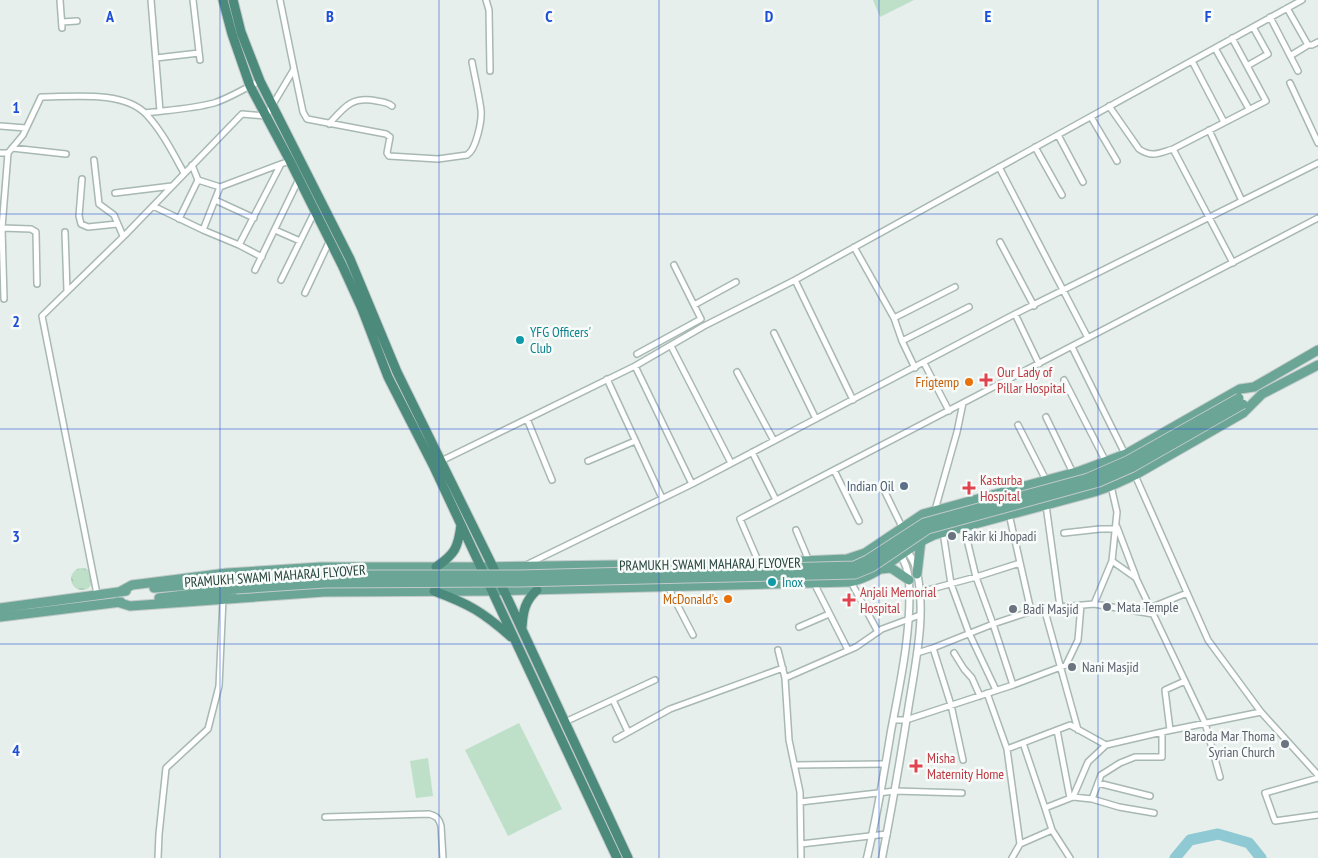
<svg xmlns="http://www.w3.org/2000/svg" width="1318" height="858" viewBox="0 0 1318 858" font-family="'PT Sans Narrow',sans-serif">
	<defs>
		<pattern id="forest-crowns" width="20" height="18" patternUnits="userSpaceOnUse" patternTransform="scale(1.25)"><rect width="20" height="18" fill="#bfe0c8"/><path d="M2 6a3 3 0 1 1 6 0M12 15a3 3 0 1 1 6 0" fill="none" stroke="#a4c1ad"/></pattern>
	</defs>
	<rect width="100%" height="100%" fill="#e6efeb"/>
	<path fill="#bfe0c8" d="M873 0H914L880 17Z
		M519 723 562 809 508 836 465 750Z
		M428 758 433 796 416 798 410 761Z"/>
	<path fill="url(#forest-crowns)" d="M71 579a11 11 0 1 1 22 0a11 11 0 1 1-22 0Z"/>
	<g fill="none" stroke-linecap="round" stroke-linejoin="round">
		<path stroke="#8ec9d4" stroke-width="11" d="M1175 858 1190 840 1218 834 1249 843 1261 858"/>
		<defs>
			<path id="minor" d="M60 0 62 28
				M151 0 160 111
				M193 0 200 60
				M486 0 489 10 490 71
				M1287 8 1308 45H1312L1318 42
				M1270 17 1298 71
				M62 22 77 21
				M1232 38 1266 101 1173 149 1233 263
				M1215 48 1249 109
				M1290 56 1308 45
				M156 58 199 53
				M1192 61 1224 122
				M1247 66 1268 54 1253 27
				M294 69 303 112 307 119 386 134 390 137 387 153 389 156 438 159 467 155C476 150 482 121 481 110 479 95 475 78 472 62
				M1290 83 1318 143
				M1109 106 1139 149C1152 158 1159 153 1173 149
				M145 113C168 110 192 109 214 103 230 98 245 88 260 81
				M1091 117 1117 161
				M329 124C345 106 352 96 377 101 383 102 387 102 392 106
				M0 126 26 128
				M1209 130 1242 201
				M1058 135 1083 182
				M1035 147 1062 195
				M12 148 66 154
				M0 153H8L23 135 41 97C72 97 123 90 146 114 162 131 173 153 184 173
				M94 160 99 204 114 215 123 236
				M192 165 198 180 220 187 281 164
				M999 167 1088 338
				M82 179 79 216 81 224 88 227 117 224
				M115 193 172 186
				M215 200 254 218
				M153 206 203 230 239 245 262 257
				M179 219 198 180
				M2 228 31 229 36 232 37 284
				M203 230 220 187
				M275 230 300 241
				M65 232 67 291
				M1000 242 1034 306
				M239 245 281 164 290 161
				M854 247 894 318 902 341 915 368
				M674 265 694 305 736 282
				M255 270 299 179
				M281 280 315 211
				M795 280 853 400
				M305 293 330 240
				M4 299 2 228 8 153
				M1015 314 1039 364
				M894 318 955 287
				M774 333 816 419
				M902 341 969 307
				M671 346 731 463
				M1072 347 1126 456
				M637 354 701 319 694 305
				M924 363 949 411
				M635 366 692 484
				M737 372 774 441
				M607 379 662 498
				M1064 380 1106 462
				M1046 417 1073 473
				M527 419 552 480
				M1018 425 1046 480
				M752 452 776 500
				M588 461 635 441
				M439 462 635 366 704 326 795 280 1302 0
				M834 470 859 521
				M1134 473 1208 640 1261 712 1318 775
				M883 488 902 527
				M1046 505 1060 607
				M935 510 957 432 963 403
				M1009 514 1031 611
				M964 527 976 577 993 624 1038 609 1094 604 1153 614
				M1117 527 1136 577
				M796 530 809 561
				M943 532 951 584 969 633 996 690
				M1064 533 1100 529H1115
				M1112 561 1136 578 1205 723 1220 777
				M759 563 740 519 1318 218
				M528 564 692 484 1015 314 1318 163
				M851 582 878 632
				M814 583 848 650
				M668 587 693 635
				M920 592 976 577 1020 563
				M97 594 42 316 125 235 242 114 266 116 294 69 280 0
				M1094 604 1112 561 1117 512 1111 486
				M1044 608 1078 730
				M1150 608 1187 593
				M799 627 829 614
				M933 648 951 705 963 760
				M778 650 785 678
				M954 653 964 669 972 678 980 696
				M1013 685 1066 665 1078 640 1081 605
				M987 693 1007 749
				M613 700 628 732
				M893 720H906L1013 685 993 624 933 648 917 653
				M565 722 655 680
				M1057 730 1070 798
				M1170 730 1165 690 1185 681
				M1162 732 1261 712
				M616 739 670 709 783 668
				M1023 743 1045 808
				M794 765 885 764
				M1318 778 1265 793 1275 821 1318 815
				M1098 783 1150 796
				M1073 797 1092 799
				M800 802 895 791 962 793
				M325 817 429 814C436 816 439 818 441 826L443 858
				M1052 830 1070 858
				M801 844 887 834
				M1020 844 1007 749 1070 725 1106 745
				M158 858 159 834 166 768 208 729 219 686 223 599
				M801 858 800 792 789 740 785 678 856 647 882 629 920 615
				M1012 858 1020 844 1052 830 1045 808 1073 797 1088 762 1106 745 1162 732V757H1135L1120 763 1101 775 1092 799 1119 807 1154 813"/>
			<path id="tertiary" d="M867 858C877 816 884 774 891 731 900 684 912 629 909 581 908 570 905 561 899 553
				M882 858C892 807 901 755 909 704 916 660 927 611 916 568 914 560 909 554 905 548"/>
			<path id="primary" d="M881 569 891 568 909 580
				M917 574 921 540
				M154 588 236 581
				M121 591 132 585 227 573 321 567H481L759 563 847 559 865 553 923 514 1080 471 1126 454 1240 389 1254 387 1318 350
				M159 598 236 589
				M117 602 130 606 324 592 492 591 849 582C882 576 904 547 934 535L1094 492 1111 486 1135 475 1243 413 1262 394 1318 365
				M0 608 126 591
				M0 617 121 602"/>
			<path id="trunk" d="M223 0 232 34 250 86 290 161 342 265 362 309 388 377 434 467 617 858
				M233 0 241 32 260 81 350 259 397 372 493 567 628 858
				M436 567C455 554 458 548 461 525
				M434 591C469 604 483 612 511 637
				M522 627C523 611 525 601 537 590"/>
		</defs>
		<use href="#minor" stroke="#a8b8b2" stroke-width="8"/>
		<use href="#tertiary" stroke="#a8b8b2" stroke-width="9"/>
		<use href="#primary" stroke="#c2cac8" stroke-width="11"/>
		<use href="#trunk" stroke="#c2cac8" stroke-width="11"/>
		<use href="#minor" stroke="#fff" stroke-width="5"/>
		<use href="#tertiary" stroke="#fff" stroke-width="6"/>
		<use href="#primary" stroke="#6aa596" stroke-width="9"/>
		<use href="#trunk" stroke="#4c8a7c" stroke-width="9"/>
		<defs>
			<path id="primary-bridge" d="M236 581 325 575H519L854 566 867 560 924 523 1088 478 1127 461 1239 398
				M236 589 325 583 518 582 855 574 872 567 928 529 1099 482 1131 468 1243 404"/>
		</defs>
		<use href="#primary-bridge" stroke="#c2cac8" stroke-width="11" stroke-linecap="butt"/>
		<use href="#primary-bridge" stroke="#6aa596" stroke-width="9"/>
	</g>
	<path fill="none" stroke="#1d4ed8" stroke-width="1" stroke-opacity="0.55" d="M220 0V858M439 0V858M659 0V858M879 0V858M1098 0V858M0 214H1318M0 429H1318M0 644H1318"/>
	<g fill="#0f9aa8" stroke="#f7fbf9" stroke-width="2">
		<circle cx="520" cy="340" r="5"/>
		<circle cx="772" cy="582" r="5"/>
	</g>
	<g fill="#e0444e" stroke="#f7fbf9" stroke-width="2">
		<path d="M983.5 372.5h5v5h5v5h-5v5h-5v-5h-5v-5h5z"/>
		<path d="M966.5 480.5h5v5h5v5h-5v5h-5v-5h-5v-5h5z"/>
		<path d="M846.5 592.5h5v5h5v5h-5v5h-5v-5h-5v-5h5z"/>
		<path d="M913.5 758.5h5v5h5v5h-5v5h-5v-5h-5v-5h5z"/>
	</g>
	<g fill="#e8710a" stroke="#f7fbf9" stroke-width="2">
		<circle cx="969" cy="382" r="5"/>
		<circle cx="728" cy="599" r="5"/>
	</g>
	<circle fill="#5c6f8a" stroke="#f7fbf9" stroke-width="2" cx="904" cy="486" r="5"/>
	<g fill="#6b7280" stroke="#f7fbf9" stroke-width="2">
		<circle cx="952" cy="536" r="5"/>
		<circle cx="1107" cy="607" r="5"/>
		<circle cx="1013" cy="609" r="5"/>
		<circle cx="1072" cy="667" r="5"/>
		<circle cx="1285" cy="744" r="5"/>
	</g>
	<g text-anchor="middle" stroke-width="5" stroke-linejoin="round" paint-order="stroke">
		<g font-size="14" fill="#0d838f" stroke="#f7fbf9" text-anchor="start">
			<text x="530" y="337">YFG Officers'<tspan x="530" dy="16">Club</tspan></text>
			<text x="782" y="587">Inox</text>
		</g>
		<g font-size="14" fill="#be3a42" stroke="#f7fbf9" text-anchor="start">
			<text x="997" y="377">Our Lady of<tspan x="997" dy="16">Pillar Hospital</tspan></text>
			<text x="980" y="485">Kasturba<tspan x="980" dy="16">Hospital</tspan></text>
			<text x="860" y="597">Anjali Memorial<tspan x="860" dy="16">Hospital</tspan></text>
			<text x="927" y="763">Misha<tspan x="927" dy="16">Maternity Home</tspan></text>
		</g>
		<g font-size="14" fill="#c56008" stroke="#f7fbf9" text-anchor="end">
			<text x="959" y="387">Frigtemp</text>
			<text x="718" y="604">McDonald's</text>
		</g>
		<g font-size="14" fill="#4e5e75" stroke="#f7fbf9" text-anchor="end">
			<text x="894" y="491">Indian Oil</text>
		</g>
		<g font-size="14" fill="#5b616d" stroke="#f7fbf9" text-anchor="start">
			<text x="962" y="541">Fakir ki Jhopadi</text>
			<text x="1117" y="612">Mata Temple</text>
			<text x="1023" y="614">Badi Masjid</text>
			<text x="1082" y="672">Nani Masjid</text>
			<text x="1275" y="741" text-anchor="end">Baroda Mar Thoma<tspan x="1275" dy="16">Syrian Church</tspan></text>
		</g>
		<g font-size="14" fill="#24423a" stroke="#f7fbf9">
			<text transform="translate(710 564) rotate(-1)" y="5">PRAMUKH SWAMI MAHARAJ FLYOVER</text>
			<text transform="translate(275 576) rotate(-4)" y="5">PRAMUKH SWAMI MAHARAJ FLYOVER</text>
		</g>
	</g>
	<g font-size="16" text-anchor="middle" font-weight="bold" fill="#1d4ed8" stroke="#f7fbf9" stroke-width="5" stroke-linejoin="round" paint-order="stroke">
		<text x="110" y="22">A</text>
		<text x="330" y="22">B</text>
		<text x="549" y="22">C</text>
		<text x="769" y="22">D</text>
		<text x="988" y="22">E</text>
		<text x="1208" y="22">F</text>
		<text x="16" y="113">1</text>
		<text x="16" y="327">2</text>
		<text x="16" y="542">3</text>
		<text x="16" y="756">4</text>
	</g>
</svg>
